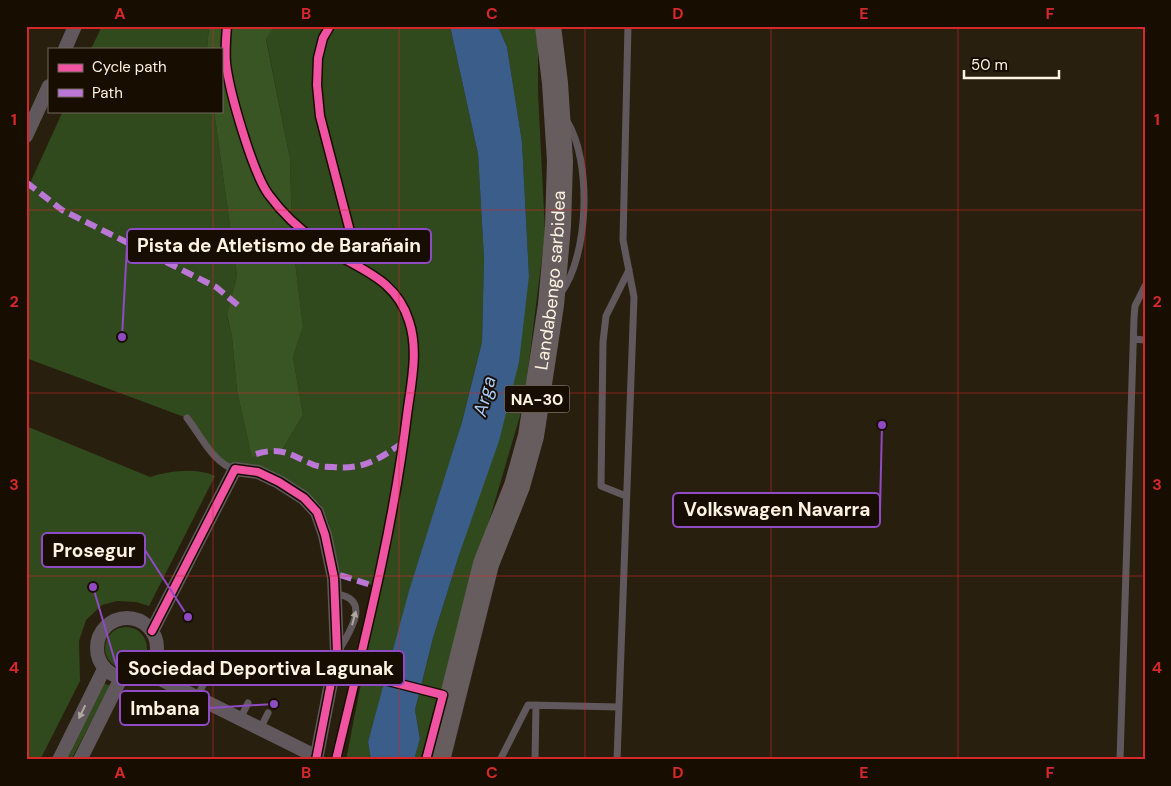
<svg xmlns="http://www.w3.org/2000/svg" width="1171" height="786" viewBox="0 0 1171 786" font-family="'DM Sans',sans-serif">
	<rect width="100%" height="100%" fill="#291f0f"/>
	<path fill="#314a1d" d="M102 26H209L207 49H91Z
		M275 26H450L478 154 484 258 482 342 462 422 368 742 371 760H346L385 561 372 585 340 575 329 524 320 504 285 478 235 469 214 455 187 418 26 358V192L63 111H214L237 276 227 316 232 337 237 391 252 456 270 450H282L303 415 293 357 303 327 292 236 290 159 266 38Z
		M498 26H538V92L545 232 524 402 480 552 426 760H414L420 739 415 710 433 638 459 555 529 276 522 142 507 47Z
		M26 426 150 477C170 471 195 467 215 476L149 606 136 602 117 601 102 605 86 620 79 641 80 681 40 760H26Z
		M105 648a21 21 0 1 1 42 0a21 21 0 1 1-42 0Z
		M104 683 110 686 71 760H67Z"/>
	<path fill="#395524" d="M209 26H275L266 39 290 159 292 236 303 327 293 357 303 415 282 450H270L252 457 237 391 232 337 227 315 237 276 214 111H221V49H207Z"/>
	<path fill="#3a5d89" d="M450 26H498L507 47 522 142 529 276 519 362 499 441 459 555 433 638 415 710 420 739 414 760H371L368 742 409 591 462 422 482 342 484 258 478 154Z"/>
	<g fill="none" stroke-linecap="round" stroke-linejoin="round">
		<path stroke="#61585d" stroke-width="7" d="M561 293C589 255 592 161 567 121
			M1134 339 1145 340
			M187 418C200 434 214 465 235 469
			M626 496 601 486 603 342 606 316 629 270
			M335 594C372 598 351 630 339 650
			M197 697 205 681
			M240 719 248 703
			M260 729 268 713
			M500 760 528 705 619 707
			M535 760 536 705
			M617 760 634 297 623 240 628 26
			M1120 760 1134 318 1135 306 1145 286"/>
		<path stroke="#61585d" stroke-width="14" d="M65 49 75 26
			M26 136 49 86
			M97 648a30 30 0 1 1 60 0a30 30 0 1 1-60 0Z
			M152 631 235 469 258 472 279 482 304 498 317 512 325 535 334 578 337 652 316 760
			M146 672 317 757
			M59 760 104 669
			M80 760 121 678"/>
		<path stroke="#685d5e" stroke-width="26" id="s1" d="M437 760 486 564 517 486 531 436 551 305 558 226 560 161 555 83 548 26"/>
		<path stroke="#ba77d6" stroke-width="6" stroke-dasharray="12 6" stroke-linecap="butt" d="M26 182 62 210 216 287 239 306
			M256 454C283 446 290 455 314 465 320 467 327 467 333 467 364 470 379 459 404 442
			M340 575 377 587"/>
		<defs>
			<path id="cycleway" d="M227 26C226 38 225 51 226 63 229 91 253 174 269 195 282 213 302 231 319 243 354 269 395 275 409 321 419 351 411 384 407 415 393 531 363 646 336 760
				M330 26 323 38 318 58 317 85 320 116 359 266
				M152 631 235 469 258 472 279 482 304 498 317 512 325 535 334 578 337 652 316 760
				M357 673 443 695 426 760"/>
		</defs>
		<use href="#cycleway" stroke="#170d01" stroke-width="11"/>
		<use href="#cycleway" stroke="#f153a3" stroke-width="8"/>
	</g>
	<defs><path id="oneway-solid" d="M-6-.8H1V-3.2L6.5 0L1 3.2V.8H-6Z" transform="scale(1.25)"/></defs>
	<g fill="#b0a59f">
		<use href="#oneway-solid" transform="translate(354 618) rotate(-75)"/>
		<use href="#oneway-solid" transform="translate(82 712) rotate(116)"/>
	</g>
	<path fill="none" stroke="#d62828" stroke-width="1" stroke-opacity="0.55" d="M213 26V49M399 26V760M585 26V760M771 26V760M958 26V760M213 111V760M26 210H1145M26 393H1145M26 576H1145"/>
	<g text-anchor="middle" stroke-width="4" stroke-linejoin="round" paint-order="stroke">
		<rect fill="#170d01" stroke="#b9ad9e" stroke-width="1" x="504.5" y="385.5" width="65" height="27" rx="4"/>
		<g font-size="16" font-weight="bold" fill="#fef2e1">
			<text x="537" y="405">NA-30</text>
		</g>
		<g font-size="18" fill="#fef2e1" stroke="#170d01">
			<text dy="6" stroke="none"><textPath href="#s1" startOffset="495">Landabengo sarbidea</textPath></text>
		</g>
		<g font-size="19" font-style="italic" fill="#aacdfa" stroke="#170d01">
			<text transform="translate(484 396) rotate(-75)" y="7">Arga</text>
		</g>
	</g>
	<path fill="none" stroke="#8f4ac4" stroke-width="2" d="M122 337L127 246M882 425L880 510M188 617L145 550M93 587L117 668M274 704L209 708"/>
	<g fill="#8f4ac4" stroke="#170d01" stroke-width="2">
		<circle cx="122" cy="337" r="5"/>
		<circle cx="882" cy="425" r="5"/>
		<circle cx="188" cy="617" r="5"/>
		<circle cx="93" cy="587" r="5"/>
		<circle cx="274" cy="704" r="5"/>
	</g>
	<g fill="#170d01" stroke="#8f4ac4" stroke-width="2">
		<rect x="127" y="229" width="304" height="34" rx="5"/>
		<rect x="673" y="493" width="207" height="34" rx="5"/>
		<rect x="42" y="533" width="103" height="34" rx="5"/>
		<rect x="117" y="651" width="287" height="34" rx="5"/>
		<rect x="120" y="691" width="89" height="34" rx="5"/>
	</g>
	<g font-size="19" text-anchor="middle" font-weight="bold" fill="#fef2e1">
		<text x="279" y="252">Pista de Atletismo de Barañain</text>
		<text x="777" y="516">Volkswagen Navarra</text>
		<text x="94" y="557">Prosegur</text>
		<text x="261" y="675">Sociedad Deportiva Lagunak</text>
		<text x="165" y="715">Imbana</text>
	</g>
	<rect width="1171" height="786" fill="none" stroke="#170d01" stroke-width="55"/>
	<rect x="48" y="48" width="175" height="65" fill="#170d01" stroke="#73695b"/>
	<rect x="58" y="64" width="25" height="8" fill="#f153a3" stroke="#73695b"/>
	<text x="92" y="72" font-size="15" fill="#fef2e1">Cycle path</text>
	<rect x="58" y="89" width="25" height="8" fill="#ba77d6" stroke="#73695b"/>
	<text x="92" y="98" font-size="15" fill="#fef2e1">Path</text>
	<path d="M964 70v8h95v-8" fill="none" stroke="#fef2e1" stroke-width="2.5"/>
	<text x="971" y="70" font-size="15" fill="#fef2e1" stroke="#170d01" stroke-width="4" paint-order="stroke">50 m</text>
	<rect x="28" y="28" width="1116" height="730" fill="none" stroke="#d62828" stroke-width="2"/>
	<g font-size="16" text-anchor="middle" font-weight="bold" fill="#d62828">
		<text x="120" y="19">A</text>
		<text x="306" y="19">B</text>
		<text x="492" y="19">C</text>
		<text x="678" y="19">D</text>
		<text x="864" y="19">E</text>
		<text x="1050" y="19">F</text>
		<text x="14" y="125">1</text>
		<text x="1157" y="125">1</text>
		<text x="14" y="307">2</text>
		<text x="1157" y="307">2</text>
		<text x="14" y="490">3</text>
		<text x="1157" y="490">3</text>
		<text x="14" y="673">4</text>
		<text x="1157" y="673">4</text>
		<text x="120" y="778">A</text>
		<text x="306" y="778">B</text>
		<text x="492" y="778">C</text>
		<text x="678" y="778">D</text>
		<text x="864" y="778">E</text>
		<text x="1050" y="778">F</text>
	</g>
</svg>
